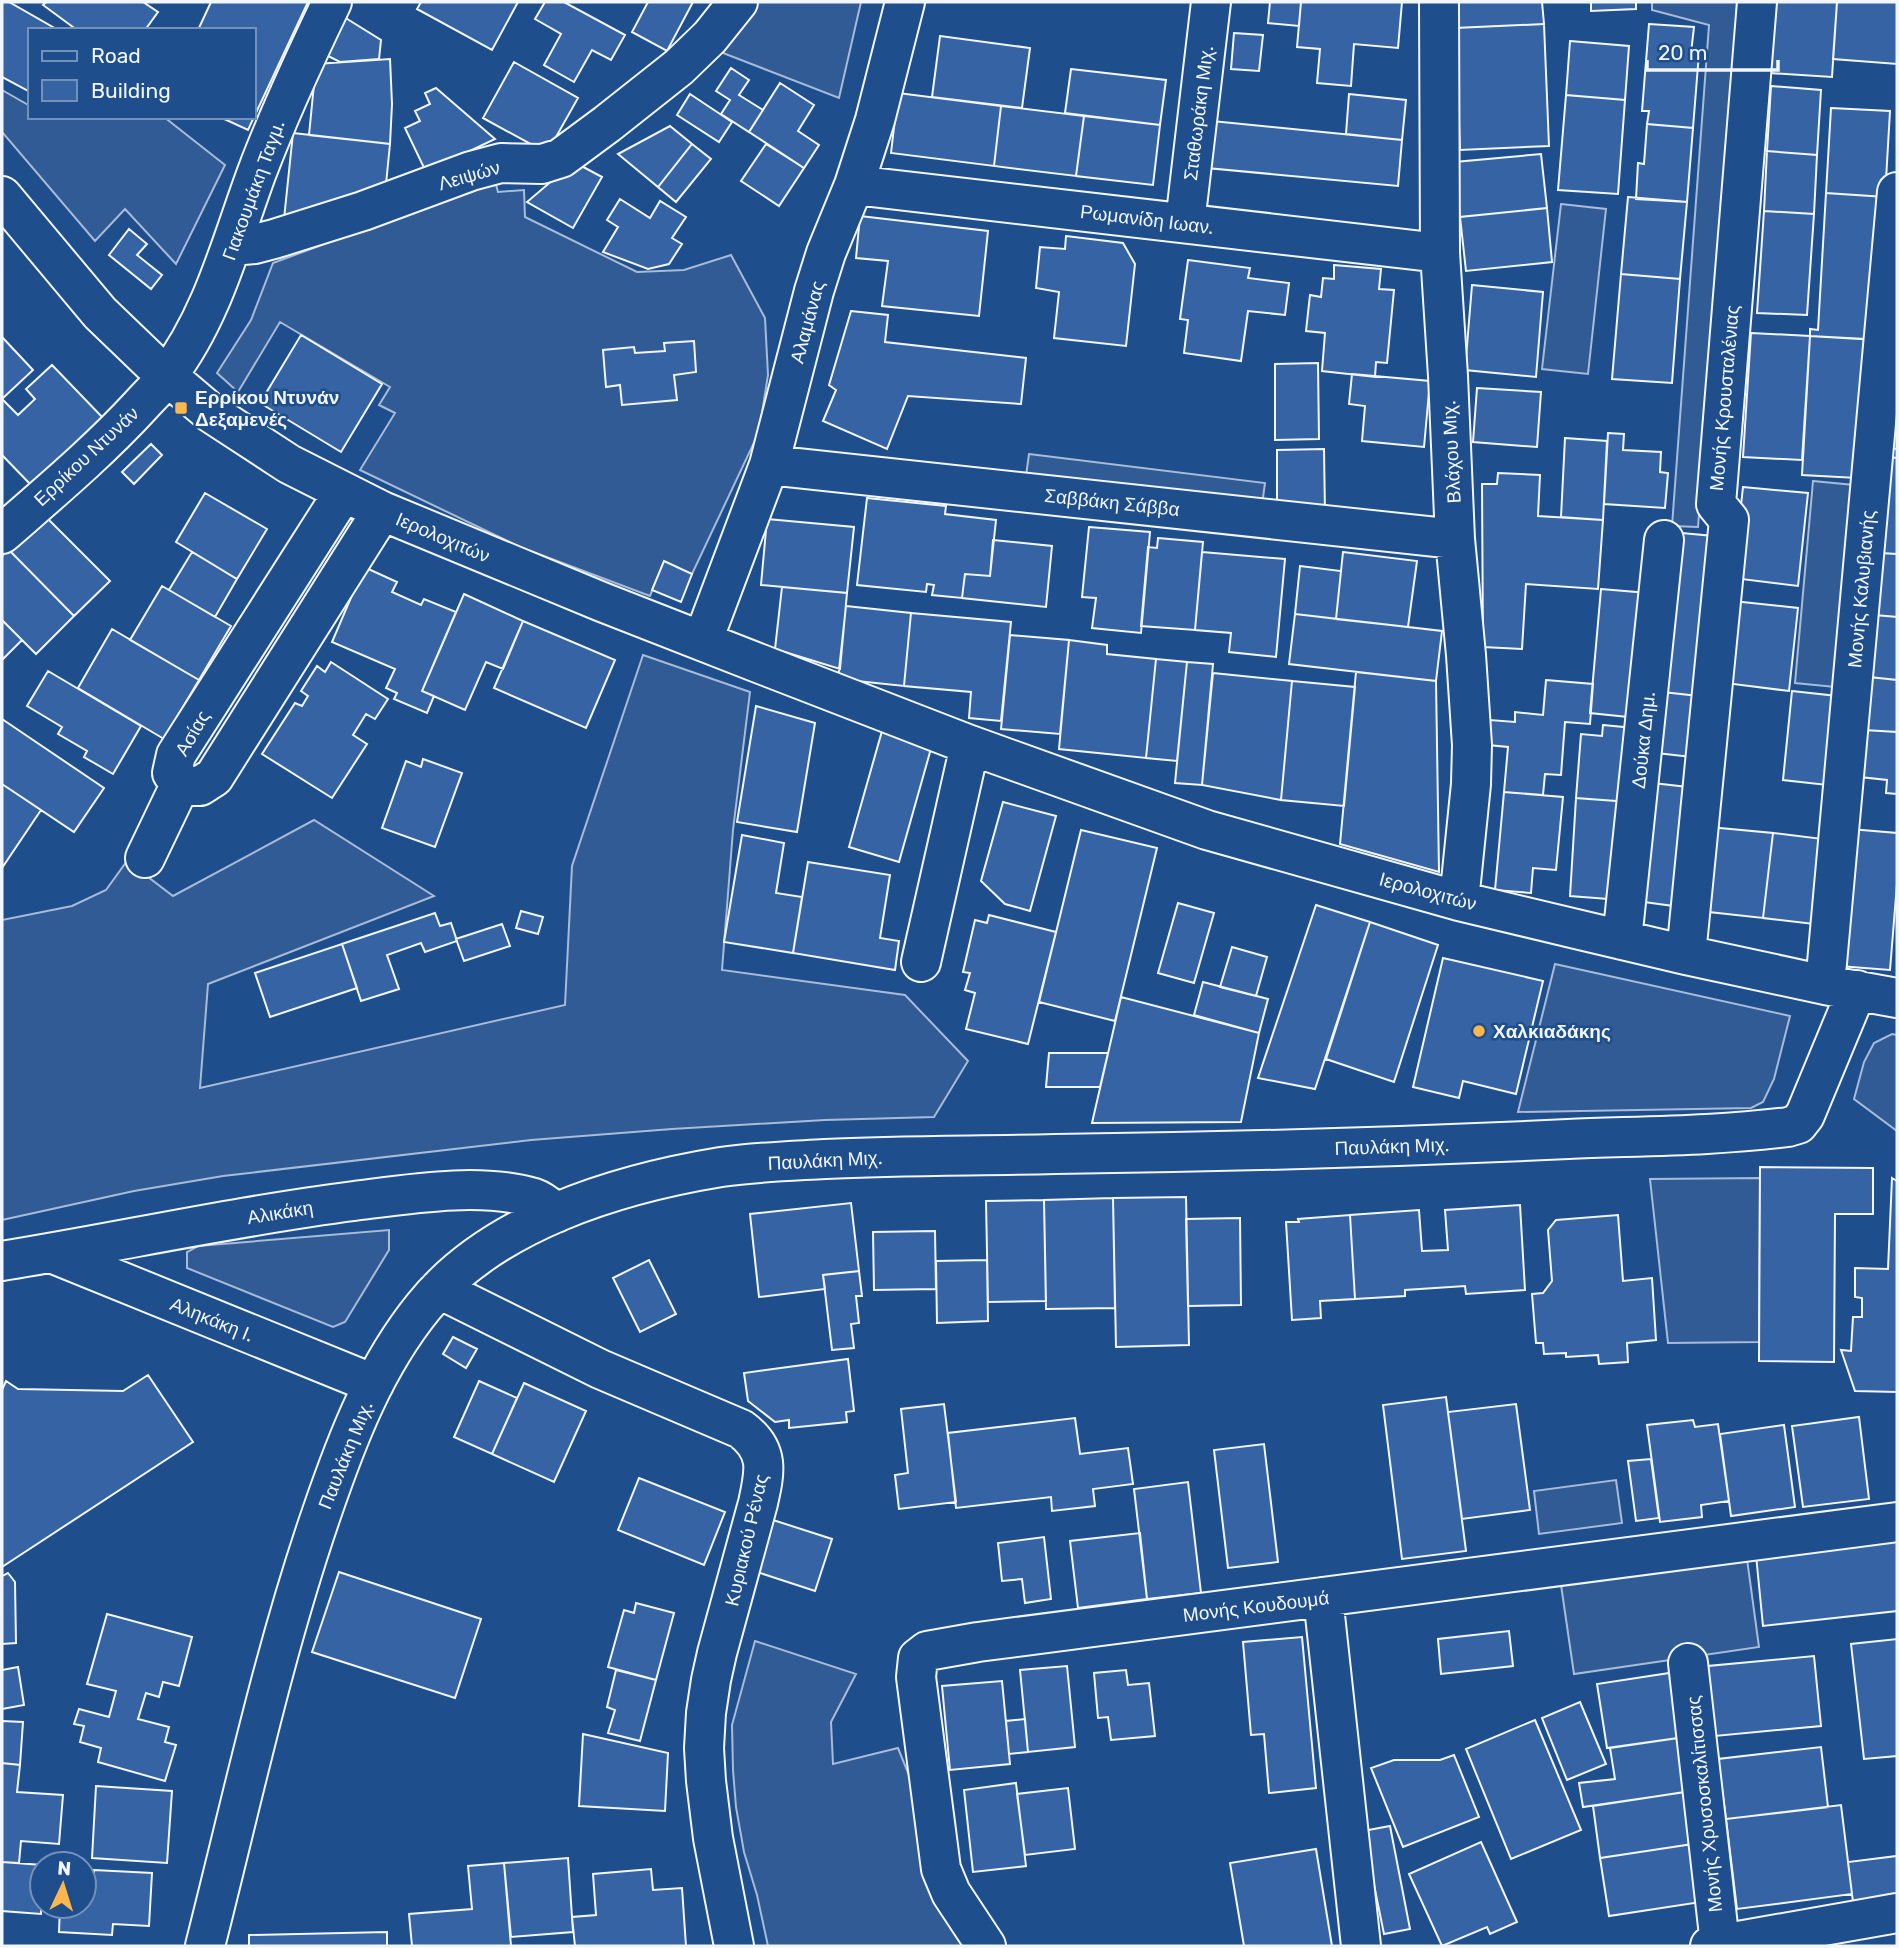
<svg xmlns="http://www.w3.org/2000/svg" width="1899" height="1948" viewBox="0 0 1899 1948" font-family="Rubik,sans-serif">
	<rect width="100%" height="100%" fill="#1f4e8c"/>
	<path fill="#305b95" stroke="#a8bbd7" stroke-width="2" d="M755 2H861L839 98 723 53Z
		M1652 2H1737L1736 35 1698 527 1672 526 1709 25 1652 10Z
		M2 90 30 106V117H164L225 165 176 264 125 209 95 241 2 132Z
		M495 181 498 192 524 190 525 217 637 272 684 270 731 255 765 318 768 375 759 432 692 574 664 562 650 596 520 547 360 470 395 413 379 405 390 387 280 322 238 392 217 373 251 320 273 263Z
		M1561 204 1606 209 1588 374 1542 369Z
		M1029 454 1265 483 1261 512 1025 483Z
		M1813 481 1854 485 1835 687 1795 683Z
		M643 655 750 692 733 830 722 970 905 995 968 1061 934 1117 825 1120 672 1129 531 1140 223 1176 134 1191 2 1220V920L72 906 106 890 127 861 173 896 314 820 434 896 208 984 200 1088 565 1005 572 866Z
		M1555 964 1790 1016 1774 1079 1763 1102 1751 1108 1518 1112Z
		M1892 1034 1897 1035V1131L1854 1099 1864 1062 1874 1043Z
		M1760 1178 1759 1342 1668 1343 1650 1179Z
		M389 1230V1250L345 1322 333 1327 187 1268V1252L198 1246Z
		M1616 1480 1622 1523 1539 1534 1534 1491Z
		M1747 1559 1759 1647 1574 1674 1561 1585Z
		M755 1641 856 1674 831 1722 833 1764 898 1748 913 1785 925 1876 937 1907 969 1946H768L757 1895 744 1852 736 1807 733 1770 732 1725Z"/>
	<path fill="#3563a3" stroke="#f2f6ff" stroke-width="2" d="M2 2H9L58 30H30V87L28 91 2 77Z
		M46 2H143L158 12 145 30H77L43 5Z
		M211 2H308L254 117V30H198Z
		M421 2H518L492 50 417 9Z
		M545 2H564L625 35 611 60 592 50 574 82 544 65 561 34 535 19Z
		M648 2H693L667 51 632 32Z
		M1270 2H1301L1299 26 1268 23Z
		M1301 2H1402L1398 48 1354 44 1351 86 1317 83 1320 49 1297 47Z
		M1454 2H1542L1544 24 1455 28Z
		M1591 2H1636V9L1591 11Z
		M1775 2H1837L1832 77 1770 73Z
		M1837 2H1897V64L1833 59Z
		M336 12 381 40 379 59 340 62 316 50Z
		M1544 24 1549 146 1460 150 1455 28Z
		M1649 24 1694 27 1691 53H1699L1693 128 1647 124 1649 111H1642Z
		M1234 33 1263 35 1259 71 1231 69Z
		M940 36 1030 48 1022 108 932 97Z
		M1570 41 1629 46 1625 100 1566 95Z
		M390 59 392 104 390 144 309 135 316 64Z
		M514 62 578 98 547 153 483 118Z
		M731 68 749 80 739 95 763 110 749 132 721 114 730 100 716 91Z
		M1071 69 1166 80 1160 125 1065 113Z
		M780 83 814 105 798 131 819 145 804 168 749 132Z
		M1771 86 1821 90 1817 155 1767 151Z
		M436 88 495 139 426 172 405 128 420 121 415 111 430 104 425 93Z
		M898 93 1001 106 994 166 891 153Z
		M690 94 732 122 719 142 677 115Z
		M1349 94 1406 100 1402 140 1346 134Z
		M1566 95 1625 100 1618 194 1558 190Z
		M1001 106 1084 116 1076 176 994 166Z
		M1831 108 1890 111 1885 197 1826 193Z
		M1084 116 1160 125 1153 185 1076 176Z
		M220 117H254L248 130Z
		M1212 121 1402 140 1398 186 1207 168Z
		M1647 124 1693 128 1687 202 1636 199 1638 163 1644 164Z
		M670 126 692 144 658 187 618 154Z
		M293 133 390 144 386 184 284 219Z
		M692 144 711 159 676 202 658 187Z
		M766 144 804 168 779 206 741 181Z
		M1767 151 1817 155 1814 214 1764 211Z
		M1541 154 1547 208 1460 217 1455 162Z
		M574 162 602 177 573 228 527 202Z
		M1826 193 1885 197 1876 340 1810 336V329L1818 330Z
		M1628 197 1687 202 1680 279 1621 274Z
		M620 199 650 218 660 201 686 217 672 238 682 244 669 264 648 269 603 252 618 227 607 220Z
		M1547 208 1552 262 1466 271 1460 217Z
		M1764 211 1814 214 1807 315 1757 313Z
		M860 216 988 231 979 316 882 306 888 261 856 258Z
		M129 229 147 244 137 255 162 275 151 289 109 255Z
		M1066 236 1123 243 1135 264 1126 346 1054 338 1059 292 1036 288 1040 247 1065 249Z
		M1188 260 1250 268 1248 278 1289 283 1285 315 1248 311 1241 361 1184 353 1188 320 1180 319Z
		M1334 265 1381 269 1379 289 1394 290 1387 363 1376 362 1375 377 1322 371 1325 333 1306 331 1310 295 1321 297 1323 278 1334 279Z
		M1621 274 1680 279 1672 383 1612 379Z
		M1472 285 1543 292 1536 377 1465 370Z
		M851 311 888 315 885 342 1026 358 1021 404 908 396 887 449 823 421 836 390 829 385Z
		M1751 333 1810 336 1802 460 1743 457Z
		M301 335 382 384 341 452 260 403Z
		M1810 336 1865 339 1857 478 1802 475Z
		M2 337 33 370 2 399Z
		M694 341 696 372 674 375 677 400 622 405 620 385 606 387 603 350 634 347 635 353 665 351 664 343Z
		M1318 363 1319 439 1275 440V364Z
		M52 365 104 419 32 486 2 455V399L18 415 35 399 26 389Z
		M1352 374 1430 381 1424 447 1362 441 1365 406 1349 404Z
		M1897 374V449L1888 448Z
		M1477 388 1541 392 1537 447 1473 442Z
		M1608 433 1624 434 1623 450 1661 452 1660 472 1668 473 1665 508 1604 504Z
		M1565 438 1607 441 1603 520 1561 517Z
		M151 444 162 455 134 484 122 472Z
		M1324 449 1325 513H1277V450Z
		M1889 457 1897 458V554L1880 553Z
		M1498 473 1540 475 1538 516 1603 520 1598 589 1526 584 1522 649 1483 647 1482 484H1497Z
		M1743 487 1808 493 1798 586 1733 578Z
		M205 493 267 529 237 579 176 542Z
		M867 498 946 506 945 514 996 520 990 576 965 574 962 598 932 595 934 585 927 584 926 592 857 585Z
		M43 514 110 581 74 616 8 549Z
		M767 519 854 527 847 593 761 585Z
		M1089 527 1150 532 1141 633 1092 628 1096 598 1082 597Z
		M1671 532 1724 537 1707 697 1654 691Z
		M1158 538 1203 542 1195 630 1141 626 1148 547 1157 548Z
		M993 540 1052 546 1046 607 962 598 965 574 990 576Z
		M8 549 74 616 36 654 2 620V556Z
		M192 552 237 579 215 617 169 590Z
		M1202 552 1285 559 1276 657 1229 652 1231 633 1195 630Z
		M1343 552 1417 561 1408 627 1336 619Z
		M1880 553 1897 554V617L1875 615Z
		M664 561 692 574 681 602 652 590Z
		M1300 566 1341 571 1336 619 1295 614Z
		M364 567 397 582 392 592 421 605 424 599 456 612 422 691 434 696 427 713 394 699 397 693 386 688 395 669 332 642Z
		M162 586 231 626 199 680 130 640Z
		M782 587 847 593 840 669 775 649Z
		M1601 589 1648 593 1637 718 1590 713Z
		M464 594 523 621 503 669 486 662 465 710 422 691Z
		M1733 601 1798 608 1789 691 1725 683Z
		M846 606 911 613 904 686 838 679Z
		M911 613 1011 622 1001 721 969 718 971 692 904 686Z
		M1295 614 1442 631 1436 681 1289 664Z
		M1875 615 1897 617V680L1869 677Z
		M2 620 22 640 2 660Z
		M523 621 615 660 586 728 494 688Z
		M112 629 199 680 164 739 78 688Z
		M1010 635 1069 640 1060 734 1001 729Z
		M1069 640 1107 645V654L1156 659 1146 758 1059 749Z
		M1156 659 1187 662 1177 761 1146 758Z
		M331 662 388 699 375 719 366 714 353 735 367 744 332 798 262 754 295 703 302 706 308 696 301 691 317 666 325 672Z
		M1187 662 1213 664 1202 785 1175 783Z
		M48 671 141 726 113 774 84 757 87 751 58 734 62 727 27 706Z
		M1356 672 1436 681 1439 872 1340 844Z
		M1213 673 1292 681 1281 800 1202 785Z
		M1869 677 1897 680V732L1864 730Z
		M1546 680 1593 684 1590 724 1565 722 1561 775 1545 774 1543 795 1504 792 1508 747 1488 745 1490 720 1515 722V712L1543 715Z
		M1292 681 1355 687 1344 806 1281 800Z
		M1654 691 1707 697 1700 758 1648 752Z
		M1792 691 1837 696 1827 785 1783 780Z
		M756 706 815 723 797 832 737 822Z
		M2 719 104 788 74 832 2 784Z
		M1603 725 1634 728 1629 802 1576 798 1581 734 1602 736Z
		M1864 730 1897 732V794L1886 793 1887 780 1860 777Z
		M882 731 932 745 899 862 849 847Z
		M423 759 462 773 435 847 382 828 406 761 421 767Z
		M1644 782 1696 788 1681 907 1629 900Z
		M2 784 41 810 2 868Z
		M1504 792 1563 797 1556 870 1533 868 1531 893 1495 890Z
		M1576 798 1629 802 1621 900 1570 896Z
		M1003 802 1056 816 1030 911 1005 904 981 881Z
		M1709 827 1773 833 1763 918 1700 911Z
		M1850 829 1897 833V884L1890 970 1839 966Z
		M1081 830 1157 848 1115 1021 1039 1002Z
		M1773 833 1831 840 1822 925 1763 918Z
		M742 835 784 843 776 893 802 897 793 953 724 942Z
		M808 862 890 875 880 938 899 941 895 970 793 953Z
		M1178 903 1214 913 1194 983 1158 973Z
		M1316 905 1370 922 1315 1089 1258 1078Z
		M521 911 543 917 538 934 516 928Z
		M435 913 440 926 451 923 457 941 425 952 421 943 387 955 399 989 361 1001 342 944Z
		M989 915 1056 932 1028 1044 966 1029 975 993 965 990 970 973 963 972 975 920 987 923Z
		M1370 922 1438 945 1394 1082 1326 1059Z
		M502 924 510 946 464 961 456 939Z
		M342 944 357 988 270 1017 255 973Z
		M1232 947 1267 957 1256 996 1220 987Z
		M1443 958 1543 981 1516 1094 1463 1081 1459 1098 1413 1087Z
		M1203 982 1268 999 1259 1033 1194 1015Z
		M1121 997 1259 1033 1241 1122 1092 1123Z
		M1049 1053H1108L1100 1087H1046Z
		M1760 1167 1873 1168V1214H1835L1834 1362 1759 1361Z
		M1892 1178 1897 1181V1392L1855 1391 1841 1350 1851 1351 1853 1317H1862V1298L1855 1297V1268L1888 1269Z
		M1186 1197 1189 1345 1116 1347 1113 1198Z
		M1113 1198 1115 1308 1046 1309 1044 1200Z
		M1044 1200 1046 1301 988 1302 986 1201Z
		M851 1203 859 1271 823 1275 825 1289 759 1297 750 1214Z
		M1520 1205 1525 1290 1466 1294 1465 1286 1405 1290V1296L1355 1299 1350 1215 1419 1210 1422 1251 1448 1250 1445 1210Z
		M1350 1215 1355 1299 1320 1301 1321 1318 1292 1320 1286 1222H1299L1298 1219Z
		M1618 1215 1623 1281 1652 1278 1656 1340 1627 1343 1628 1362 1599 1364 1598 1355 1566 1357V1353L1544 1354 1543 1343H1536L1532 1294 1543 1293 1552 1281 1548 1230 1556 1220Z
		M1240 1218 1241 1305 1188 1306 1186 1219Z
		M935 1231 936 1289 874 1290 873 1232Z
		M649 1260 676 1314 640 1332 613 1278Z
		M987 1260 988 1321 937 1323 936 1261Z
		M859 1271 862 1296H856L859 1323 851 1324 854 1348 832 1350 823 1275Z
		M453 1337 477 1349 466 1368 443 1354Z
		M848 1359 854 1411 846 1412 847 1422 789 1428V1420L775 1422 748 1401 744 1373Z
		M148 1375 193 1442 2 1567V1390L6 1381 18 1389 123 1391Z
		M479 1381 517 1398 492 1454 454 1437Z
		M524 1383 586 1411 554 1482 492 1454Z
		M1446 1397 1466 1551 1402 1559 1383 1405Z
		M944 1404 956 1502 899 1509 895 1475 908 1473 901 1409Z
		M1516 1404 1530 1510 1462 1519 1448 1412Z
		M1859 1417 1869 1499 1803 1507 1792 1426Z
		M1075 1418 1080 1454 1128 1448 1133 1484 1093 1489 1095 1506 1052 1511 1051 1497 956 1508 948 1433Z
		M1693 1420 1695 1427 1718 1424 1729 1501 1701 1505 1702 1517 1660 1522 1647 1425Z
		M1784 1425 1795 1507 1731 1516 1720 1434Z
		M1264 1444 1278 1562 1228 1568 1214 1450Z
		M1651 1459 1659 1518 1636 1521 1628 1461Z
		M639 1478 725 1512 704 1565 618 1530Z
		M1188 1482 1201 1593 1147 1599 1134 1489Z
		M773 1520 832 1539 815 1591 757 1572Z
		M1140 1533 1147 1599 1078 1608 1070 1541Z
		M1044 1537 1051 1599 1025 1603 1022 1579 1002 1581 998 1543Z
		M1897 1540V1611L1763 1626 1756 1555Z
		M339 1572 481 1619 455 1698 312 1652Z
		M8 1573 15 1582 16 1643 2 1644V1576Z
		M636 1603 674 1613 656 1680 608 1667 624 1610 634 1613Z
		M107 1614 192 1637 179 1686 163 1682 159 1697 146 1693 138 1719 169 1727 165 1742 176 1745 165 1781 98 1762 101 1748 80 1742 84 1726 74 1724 79 1709 109 1717 116 1691 87 1684Z
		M1509 1631 1513 1666 1441 1674 1438 1639Z
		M1302 1637 1316 1788 1269 1793 1264 1734 1251 1735 1243 1642Z
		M1897 1639V1756L1864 1759 1851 1644Z
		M1814 1656 1821 1726 1715 1736 1708 1666Z
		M1067 1666 1075 1747 1028 1752 1020 1670Z
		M18 1667 24 1705 2 1709V1670Z
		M616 1670 656 1680 640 1741 608 1733 615 1710 607 1707Z
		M1126 1670 1128 1685 1149 1683 1155 1736 1111 1740 1108 1717 1098 1718 1094 1673Z
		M1676 1672 1685 1737 1607 1748 1597 1684Z
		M1002 1681 1010 1764 950 1770 942 1686Z
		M1580 1702 1606 1764 1567 1780 1542 1718Z
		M1025 1719 1028 1752 1009 1754 1006 1721Z
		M1535 1720 1581 1830 1511 1859 1466 1749Z
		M2 1721 23 1722 20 1765 2 1763Z
		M583 1734 668 1753 665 1811 579 1806Z
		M1685 1737 1693 1791 1583 1807 1579 1783 1615 1779 1610 1748Z
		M1821 1747 1828 1807 1726 1819 1718 1759Z
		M1454 1755 1479 1817 1403 1847 1371 1768 1394 1760H1440Z
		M2 1763 20 1765 17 1792 63 1795 59 1844 21 1841 19 1863 2 1862Z
		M1016 1783 1026 1866 973 1872 964 1790Z
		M96 1786 172 1791 167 1863 92 1858Z
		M1068 1788 1075 1849 1025 1855 1017 1794Z
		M1685 1792 1693 1844 1600 1858 1593 1806Z
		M1841 1805 1852 1894 1737 1909 1726 1819Z
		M1390 1826 1410 1929 1384 1934 1363 1831Z
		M1481 1842 1517 1922 1490 1934 1487 1927 1442 1946 1409 1874Z
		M1693 1844 1701 1902 1609 1916 1600 1858Z
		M1316 1849 1332 1946H1244L1230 1863Z
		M1897 1856V1897L1853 1902 1848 1862Z
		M568 1858 573 1932 511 1937 504 1863Z
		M2 1862 42 1865 41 1914 2 1911Z
		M504 1863 511 1946H412L409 1914 472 1909 468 1866Z
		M651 1869 653 1890 682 1888 686 1946H575L572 1917 596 1915 593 1874Z
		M94 1870 152 1873 149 1926 113 1924 112 1935 59 1932 60 1906H84V1894H92Z
		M387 1932V1946H249V1935Z"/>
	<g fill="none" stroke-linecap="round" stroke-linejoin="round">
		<defs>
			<path id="street" d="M1439 2 1440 253 1448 376 1455 539 1466 655 1472 745 1471 784 1459 901
				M854 185 1440 253
				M2 196 100 313 151 362 211 413 289 464 382 511 602 602 758 663 970 745 1207 830 1459 901 1576 929 1686 955 1825 985 1897 998
				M1185 223 1211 2
				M232 246 255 244 274 239 363 211 471 171 501 163 542 164 561 158 607 124 679 67 710 37 738 2
				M769 465 1455 539
				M343 493 176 755 172 773 180 785 200 786 214 777 382 511
				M2 534C50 492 99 451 142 404 151 394 160 386 167 376 213 316 231 242 257 172 279 114 305 58 332 2
				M703 640 769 465 814 291 826 253 854 185 875 120 905 2
				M145 858 180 785
				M1622 940 1664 540
				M1686 955 1729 520 1716 504 1757 2
				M921 962 970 745
				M1825 985 1897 192
				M51 1253 374 1384
				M2 1261C119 1242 236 1216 354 1201 409 1194 480 1182 534 1198 543 1201 549 1207 556 1213
				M439 1289 600 1369 741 1429C770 1450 765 1472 758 1503L717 1653 711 1680 706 1713 704 1748 706 1781 713 1838 734 1946
				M1323 1597 1361 1946
				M1688 1663 1720 1944
				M205 1946C242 1801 273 1654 322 1512 347 1439 375 1366 424 1306 492 1222 617 1184 721 1167 755 1162 790 1161 825 1159 902 1155 979 1156 1055 1154 1226 1152 1397 1147 1568 1139 1640 1136 1717 1136 1788 1127L1798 1124 1805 1115 1857 990
				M986 1946 951 1893 941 1869 916 1677 918 1658 927 1651 978 1642 1897 1522
				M1710 1946 1897 1913"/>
		</defs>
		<use href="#street" stroke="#f2f6ff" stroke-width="42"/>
		<use href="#street" stroke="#1f4e8c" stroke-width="38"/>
	</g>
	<g fill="#ffb74d" stroke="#1f4e8c" stroke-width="2.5">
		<rect x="174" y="401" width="14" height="14" rx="3.5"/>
		<circle cx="1479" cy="1031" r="7"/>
	</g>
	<g text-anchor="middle" stroke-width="5" stroke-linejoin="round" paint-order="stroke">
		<g font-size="19" fill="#f2f6ff" stroke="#1f4e8c">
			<text transform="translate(1198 113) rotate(-83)" y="7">Σταθωράκη Μιχ.</text>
			<text transform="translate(469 175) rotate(-16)" y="7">Λειψών</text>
			<text transform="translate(253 190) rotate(-70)" y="7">Γιακουμάκη Ταγμ.</text>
			<text transform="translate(1147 219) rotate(7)" y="7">Ρωμανίδη Ιωαν.</text>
			<text transform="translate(807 322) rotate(-75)" y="7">Αλαμάνας</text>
			<text transform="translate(1724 398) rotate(-85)" y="7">Μονής Κρουσταλένιας</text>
			<text transform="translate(1451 452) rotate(-93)" y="7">Βλάχου Μιχ.</text>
			<text transform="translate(86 456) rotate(-43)" y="7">Ερρίκου Ντυνάν</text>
			<text transform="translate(1112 502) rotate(6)" y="7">Σαββάκη Σάββα</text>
			<text transform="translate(443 537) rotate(23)" y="7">Ιερολοχιτών</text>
			<text transform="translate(1861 589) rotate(-85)" y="7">Μονής Καλυβιανής</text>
			<text transform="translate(192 733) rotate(-60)" y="7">Ασίας</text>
			<text transform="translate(1643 740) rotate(-84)" y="7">Δούκα Δημ.</text>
			<text transform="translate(1428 891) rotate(15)" y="7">Ιερολοχιτών</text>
			<text transform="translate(1392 1146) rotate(-2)" y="7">Παυλάκη Μιχ.</text>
			<text transform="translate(825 1160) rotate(-3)" y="7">Παυλάκη Μιχ.</text>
			<text transform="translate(280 1212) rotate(-9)" y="7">Αλικάκη</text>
			<text transform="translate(212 1319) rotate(22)" y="7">Αληκάκη Ι.</text>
			<text transform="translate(345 1455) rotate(-68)" y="7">Παυλάκη Μιχ.</text>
			<text transform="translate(746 1540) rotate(-77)" y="7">Κυριακού Ρένας</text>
			<text transform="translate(1256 1606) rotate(-7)" y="7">Μονής Κουδουμά</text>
			<text transform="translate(1704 1804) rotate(-96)" y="7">Μονής Χρυσοσκαλίτισσας</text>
		</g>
		<g font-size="19" font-weight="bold" fill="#f2f6ff" stroke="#1f4e8c" text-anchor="start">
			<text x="195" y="404">Ερρίκου Ντυνάν<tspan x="195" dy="22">Δεξαμενές</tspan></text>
			<text x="1493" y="1038">Χαλκιαδάκης</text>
		</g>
	</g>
	<rect width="1899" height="1948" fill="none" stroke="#f2f6ff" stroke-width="7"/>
	<rect x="28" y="28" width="228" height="91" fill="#1f4e8c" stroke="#7391ba" stroke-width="2"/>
	<rect x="42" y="51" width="35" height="10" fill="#1f4e8c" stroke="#7391ba" stroke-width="2"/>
	<text x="91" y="63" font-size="21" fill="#f2f6ff">Road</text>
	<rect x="42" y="80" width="35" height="21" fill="#3563a3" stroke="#7391ba" stroke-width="2"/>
	<text x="91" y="98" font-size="21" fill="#f2f6ff">Building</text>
	<g transform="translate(63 1885) rotate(4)"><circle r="33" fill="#1f4e8c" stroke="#7391ba" stroke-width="2"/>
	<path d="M0-5L12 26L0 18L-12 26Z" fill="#ffb74d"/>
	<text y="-10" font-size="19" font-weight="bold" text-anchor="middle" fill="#f2f6ff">N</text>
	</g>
	<path d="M1647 60v10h131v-10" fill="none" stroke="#f2f6ff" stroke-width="3.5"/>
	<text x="1658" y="60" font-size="21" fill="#f2f6ff" stroke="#1f4e8c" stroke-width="5" paint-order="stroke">20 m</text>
</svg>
